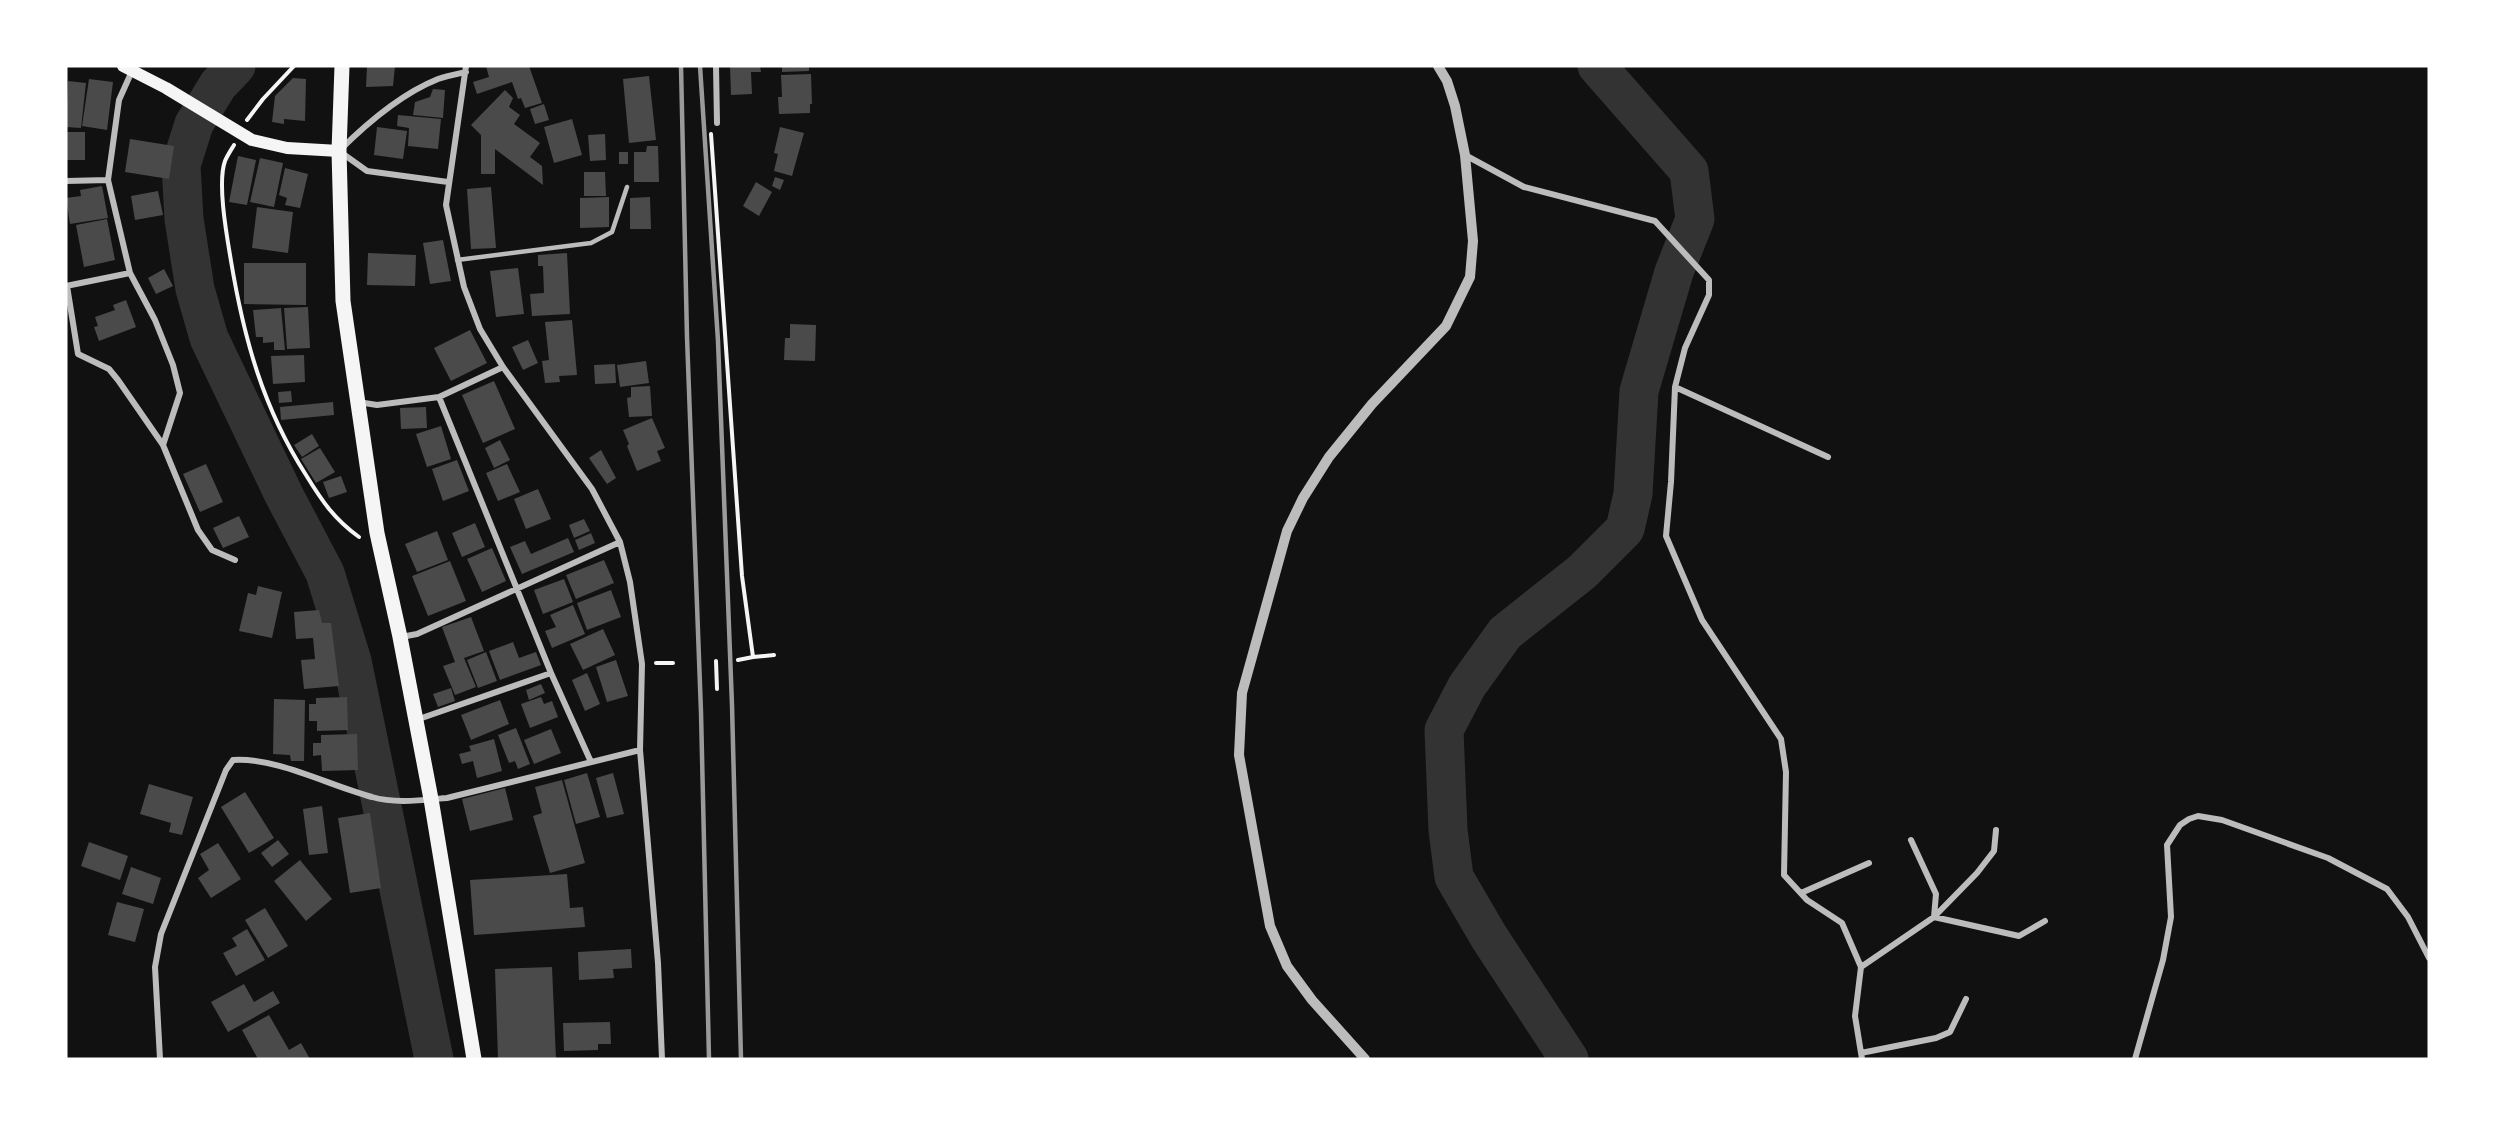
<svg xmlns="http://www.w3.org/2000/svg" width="2495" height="1125" viewBox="0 0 2495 1125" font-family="Arial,sans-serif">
	<rect width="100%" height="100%" fill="#111"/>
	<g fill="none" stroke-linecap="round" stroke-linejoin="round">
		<path stroke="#333" stroke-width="39" d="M236 66 218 85 194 124 181 165 184 219 195 289 209 338 284 495 325 573 352 661 434 1059
			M1569 1059 1489 937 1454 877 1448 830 1444 730 1467 686 1505 633 1582 572 1625 529 1633 494 1639 391 1674 272 1695 219 1689 171 1597 66"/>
	</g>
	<path fill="#4a4a4a" d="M367 66H395L393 86 366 87Z
		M486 66H529L542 103 525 108 521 98 518 99 512 82 477 94 473 82 489 77Z
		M730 66H760L761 72H751L752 94 731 95Z
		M782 66H809V71L782 72Z
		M811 74 812 104H810V113L779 114 778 97H782L781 75Z
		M649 76 656 140 629 143 623 79Z
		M293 78 306 79 305 121 284 119V124L272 122 275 96Z
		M89 79 113 82 107 130 82 126Z
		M68 81 86 83 81 128 66 127Z
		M433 89 445 90 443 118 413 115 415 102 430 97Z
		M505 90 513 98 509 107 520 115 514 124 540 143 530 157 542 166 543 185 495 149V174H481V135L471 125Z
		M544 104 549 120 535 124 530 109Z
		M398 115 441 119 438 149 408 146 409 128 397 126Z
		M572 119 582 155 554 163 544 127Z
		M377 127 407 131 403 159 374 155Z
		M780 127 804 133 792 176 774 171 778 154 774 153Z
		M66 132H85V160H66Z
		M605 134 606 160 590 161 588 135Z
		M130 139 174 146 169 179 125 172Z
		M647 146H658L659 182H634V152H646Z
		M619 152H628V164H619Z
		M238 156 256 160 247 205 229 202Z
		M260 158 283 163 274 207 250 202Z
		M285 168 308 174 300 208 285 205 287 198 279 195Z
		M584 172H605L606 196H584Z
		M775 177 784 180 780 190 772 186Z
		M756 182 772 192 759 216 743 206Z
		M102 186 108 218 70 224 66 198 81 196 80 190Z
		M491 187 496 248 471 249 467 189Z
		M158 191 163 215 135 220 131 196Z
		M609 197V227L580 228V198Z
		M650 197 651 229H630V198Z
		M257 207 293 212 288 253 252 248Z
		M107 219 115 260 84 267 76 225Z
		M443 240 451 281 430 284 423 243Z
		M368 253 416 255 415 286 367 285Z
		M567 253 570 314 532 316 530 294 544 293 543 266H538V255Z
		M244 263H306V305L244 304Z
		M518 268 524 314 496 317 490 271Z
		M164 269 173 286 156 294 148 278Z
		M126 300 136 327 99 341 94 327 98 326 95 317 115 310 113 305Z
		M308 307 310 348 287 349 284 308Z
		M281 308 285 350H274V342L263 343V337H256L253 310Z
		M572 320 577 375 559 376 560 382 545 383 542 361 549 360 545 322Z
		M790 324 816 325 815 361 784 360 785 338H790Z
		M470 330 487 363 451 381 434 348Z
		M528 340 538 363 523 370 512 347Z
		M304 355 305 382 273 384 271 356Z
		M646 361 649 383 620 387 617 365Z
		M615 364 616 383 595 384 594 365Z
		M494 381 515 429 483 443 462 395Z
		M650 386 652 416 629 417 627 398 631 397V387Z
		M291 391 292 402 279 403 278 392Z
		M333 402 334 415 281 420 280 407Z
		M426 407 427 428 401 429 400 408Z
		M652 418 665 448 657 451 661 461 637 471 627 446 629 444 623 430Z
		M441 426 451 459 427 467 416 434Z
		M312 434 319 446 302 457 294 445Z
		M500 440 510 460 494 468 485 448Z
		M320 448 335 472 316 483 301 459Z
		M601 450 616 478 607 484 589 458Z
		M457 460 469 491 443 501 432 469Z
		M206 464 223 502 200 512 183 474Z
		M507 464 520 492 498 501 486 473Z
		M341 476 347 492 329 498 323 482Z
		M538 489 551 519 526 529 514 499Z
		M239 516 249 537 223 548 213 528Z
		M584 519 590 531 574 538 569 525Z
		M475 523 485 547 462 557 452 533Z
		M437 531 448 560 417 572 405 544Z
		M591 533 595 543 579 550 575 540Z
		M568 538 574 552 522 574 510 547 525 541 531 554Z
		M492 548 506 581 482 592 467 559Z
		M604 560 614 583 576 599 566 575Z
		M450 561 466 601 428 616 412 576Z
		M564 579 573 602 543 614 534 590Z
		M258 586 282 592 272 638 239 631 248 593 256 595Z
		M611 590 621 617 587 630 577 603Z
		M573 605 585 634 552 648 545 631 556 627 550 615Z
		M319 610 322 623H331L339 686 304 689 301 660 315 659 313 638 296 639 294 612Z
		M471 617 484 651 464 658 476 687 455 695 443 666 455 662 442 627Z
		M603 629 615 655 583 670 570 644Z
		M513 642 519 658 536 652 541 665 500 680 489 651Z
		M486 652 497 681 478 688 467 660Z
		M616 660 628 696 607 702 596 667Z
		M587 673 600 704 585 711 572 680Z
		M541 684 545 693 529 700 526 690Z
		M451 688 455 701 438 707 433 694Z
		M347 697 348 730 317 731V721H309V704H316V698Z
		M541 697 544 704 552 701 558 717 530 728 521 704Z
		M274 699 305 700 304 761H291L290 755 273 754Z
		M500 700 509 724 471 740 461 715Z
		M516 728 530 764 518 769 515 761 509 763 498 735Z
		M551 729 561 753 534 764 524 740Z
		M357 734 358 770 322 771 321 755 313 756V743H321V735Z
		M494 739 502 771 477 778 473 761 462 764 459 754 471 751 469 746Z
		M587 773 600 817 576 824 564 780Z
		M613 773 624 814 607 818 596 778Z
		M562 780 585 863 550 873 533 816 542 813 535 787Z
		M149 784 193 797 182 835 169 832 171 823 140 814Z
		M505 788 513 820 470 831 462 799Z
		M245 792 274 838 249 853 221 807Z
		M322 806 328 853 309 855 303 809Z
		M370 813 381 888 350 893 338 818Z
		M278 840 289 854 272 867 261 853Z
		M89 842 128 856 120 880 81 866Z
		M218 843 241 879 211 898 198 878 209 870 200 854Z
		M300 860 332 899 306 921 274 881Z
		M131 867 161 878 153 904 122 894Z
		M567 874 570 908 583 907 585 927 474 935 470 880Z
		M117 902 144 909 135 942 108 935Z
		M265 908 288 946 268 958 245 920Z
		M247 929 265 960 236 976 223 953 237 946 232 938Z
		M631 949 632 968 613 969 614 978 579 980 578 952Z
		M552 967 556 1059H498L495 969Z
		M244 984 254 1002 273 991 280 1003 228 1032 211 1002Z
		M269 1015 289 1050 301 1043 310 1059H258L242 1030Z
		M610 1022 611 1044H598V1050L564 1051 563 1023Z"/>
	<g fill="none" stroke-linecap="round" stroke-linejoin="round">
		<path stroke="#f5f5f5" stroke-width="4" d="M247 120 263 99 294 66
			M711 134 742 576 753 657 774 655
			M234 145C231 150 227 156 225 161 217 183 227 237 231 261 244 339 263 408 306 475 322 501 334 519 359 537
			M738 660 753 657
			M716 661 717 689
			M656 663H673"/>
		<path stroke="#bcbcbc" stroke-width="4.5" d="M457 260 591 243 612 232 627 187"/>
		<path stroke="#bcbcbc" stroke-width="6" d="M466 66 446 205 464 287 480 329 503 367 592 489 620 542 630 582 642 664 640 750 658 963 662 1059
			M716 66 717 123
			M132 71 119 100 108 180 130 273 155 320 173 365 180 393 163 445
			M1465 155 1524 187 1655 221 1709 280V295L1685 348 1675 387 1671 482 1666 536 1702 620 1781 739 1786 772 1784 875 1807 900 1842 923 1861 967 1855 1016 1862 1059
			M66 181 108 180
			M448 182 367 171 339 151C366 124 403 93 438 79 447 76 457 74 466 72
			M66 286 130 273
			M67 286 78 354 109 369 118 380 163 445 198 530 212 550 235 560
			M1675 387 1828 457
			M439 397 551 673 591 762
			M358 402 377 405 439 397 503 367
			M401 637 417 634 620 542
			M416 720 551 673
			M1996 830 1994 851 1977 873 1934 917 2019 936 2045 921
			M1801 893 1869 863
			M1861 967 1934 917 1936 894 1911 840
			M1861 1053 1936 1038 1950 1032 1966 999
			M160 1059 155 967 161 934 226 770 233 760C276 757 330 786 372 797 395 804 423 800 447 798L640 750
			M2135 1059 2163 960 2171 917 2167 845 2180 825 2189 819 2198 816 2222 820 2328 858 2387 889 2408 917 2429 958"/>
		<path stroke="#bcbcbc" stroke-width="10" d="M1365 1059 1312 1000 1287 966 1270 926 1239 755 1242 693 1287 531 1303 498 1329 457 1372 404 1446 326 1470 277 1473 241 1465 155 1455 106 1447 81 1438 66"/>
		<path stroke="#f5f5f5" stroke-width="12" d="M123 66 166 88 252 140 287 148 339 151"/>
		<path stroke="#f5f5f5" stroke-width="15" d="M342 66 339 151 343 301 377 533 400 637 431 799 474 1059"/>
		<path stroke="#9a9a9a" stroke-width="4.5" d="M681 66 687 337 701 712 709 1059
			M700 66 718 341 732 705 741 1059"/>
	</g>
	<rect width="2495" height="1125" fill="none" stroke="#ffffff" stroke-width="135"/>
</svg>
